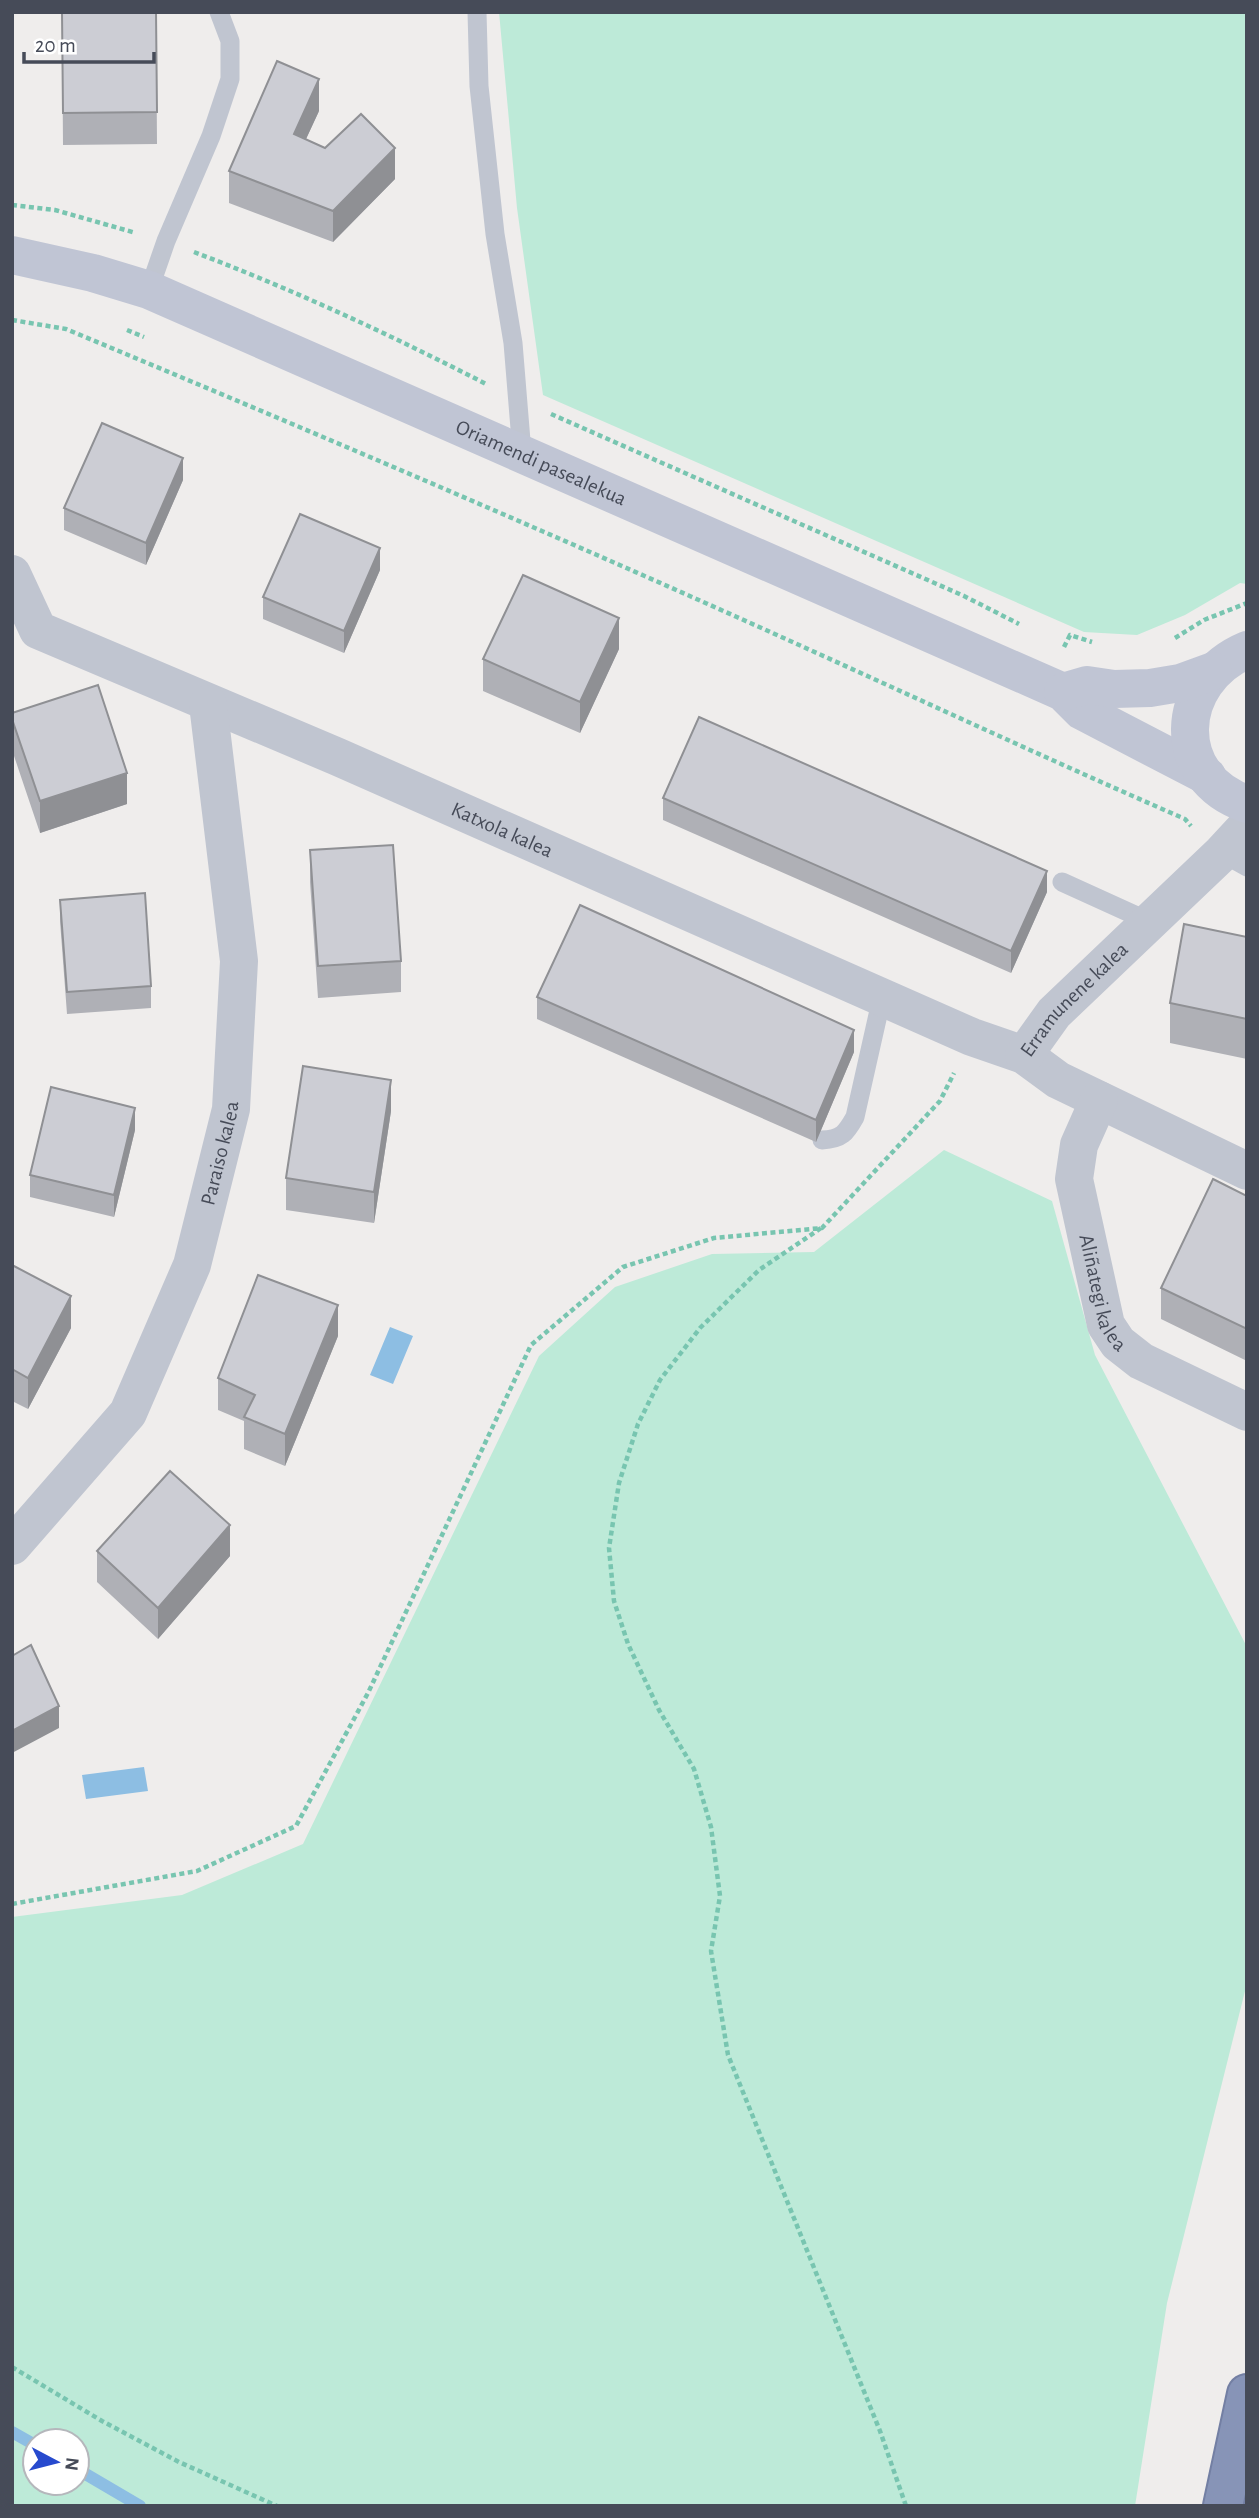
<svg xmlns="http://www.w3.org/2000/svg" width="1259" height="2518" viewBox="0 0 1259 2518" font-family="'Alegreya Sans',sans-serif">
	<rect width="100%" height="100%" fill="#efedec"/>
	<path fill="#bdead8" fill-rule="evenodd" d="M499 12H1247V584L1240 583 1185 615 1137 635 1084 632 543 395 517 208Z
		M944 1150 1052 1201 1095 1355 1247 1647V1983L1167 2303 1135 2506H12V1917L182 1895 303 1844 539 1356 615 1287 712 1254 814 1252ZM35 2441H77V2483H35Z"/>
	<path fill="#8dbee3" d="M390 1327 413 1336 393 1384 370 1375Z
		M144 1767 148 1791 86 1799 82 1775Z"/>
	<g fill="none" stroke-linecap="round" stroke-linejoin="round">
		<path stroke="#8dbee3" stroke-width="12" d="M12 2432 35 2445
			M77 2469 140 2506"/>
		<defs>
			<path id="highway" d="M1223 2506 1247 2394"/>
		</defs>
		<use href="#highway" stroke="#737fa3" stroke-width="42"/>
		<path stroke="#78c5b0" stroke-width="4.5" stroke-dasharray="5 3.5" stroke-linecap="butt" d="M12 205 55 210 136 233
			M194 252C294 290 391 335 486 384
			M12 320 66 329C308 430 549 532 788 640 921 700 1052 761 1185 819L1191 826
			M127 330 144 337
			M551 414 964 596 1019 624
			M1175 638 1204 620 1247 603
			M1064 647 1070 635 1092 642
			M821 1228 759 1270 700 1328 660 1380 638 1424 619 1483 609 1548 614 1601 628 1644 659 1710 694 1769 711 1827 720 1896 711 1951 728 2055 880 2431 906 2506
			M12 1904 197 1871 296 1826 368 1693 531 1345 623 1267 714 1238 822 1228 940 1101 954 1073
			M12 2367 102 2421 179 2462 277 2506"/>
		<path stroke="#c0c5d0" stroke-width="19" d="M477 12 479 86 495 234 513 343 522 453
			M149 290 166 241 211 136 230 79V41L219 12
			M1222 853 1247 867
			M1062 882 1150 922
			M822 1140C842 1139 846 1133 855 1117L882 997"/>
		<g stroke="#c0c5d0" stroke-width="38">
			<path id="s1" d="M12 574 38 630 338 757 972 1037 1024 1055 1058 1080 1247 1171"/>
			<path id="s2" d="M1024 1055 1054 1013 1222 853 1247 826"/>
			<path id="s3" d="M1099 1100 1079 1145 1074 1179 1106 1325 1118 1343 1141 1361 1247 1412"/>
			<path id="s4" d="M12 1546 128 1413 192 1265 231 1109 239 961 208 704"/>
		</g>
		<g stroke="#c0c5d4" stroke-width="38">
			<path id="s5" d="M12 255 93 273 149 290 1063 692 1082 711 1207 776"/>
			<path d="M1247 650C1173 681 1169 778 1247 804"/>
			<path d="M1063 692 1087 685 1114 689 1150 688 1180 683 1213 671"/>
		</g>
		<use href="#highway" stroke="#8794b7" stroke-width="38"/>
	</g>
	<path fill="#afb0b6" d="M62 12H156L157 144 63 145Z
		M319 111 306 139 395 179 333 242 229 203V171Z
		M183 480 146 565 64 530V508Z
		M380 570 344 653 263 619V597Z
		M619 649 580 733 483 691V659Z
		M12 713 127 804 40 833 12 750Z
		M663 798 1047 892 1011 973 663 820Z
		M310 850 401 961V992L318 998 310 882Z
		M60 900 151 986V1008L67 1014 60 921Z
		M1247 937V1059L1170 1043V1003Z
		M537 997 854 1052 816 1142 537 1019Z
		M391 1111 374 1223 286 1210V1178Z
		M135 1130 114 1217 30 1197V1175Z
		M1247 1196V1361L1161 1319V1288Z
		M12 1265 71 1328 28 1409 12 1401Z
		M338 1336 285 1466 244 1449V1421L218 1410V1378Z
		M97 1551 230 1556 158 1639 97 1582Z"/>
	<path fill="#8f9094" d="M319 79V111L294 165V134Z
		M395 148V179L333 242V211Z
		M183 458V480L146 565V543Z
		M380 548V570L344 653V631Z
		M619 618V649L580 733V702Z
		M127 773V804L40 833V801Z
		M1047 871V892L1011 973V951Z
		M854 1030V1052L816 1142V1120Z
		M391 1080V1111L374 1223V1192Z
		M135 1108V1130L114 1217V1195Z
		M71 1296V1328L28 1409V1378Z
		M338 1305V1336L285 1466V1434Z
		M230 1525V1556L158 1639V1608Z
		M59 1706V1728L12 1753V1731Z"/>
	<path fill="#cccdd4" stroke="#8f9094" stroke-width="2" d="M62 12H156L157 112 63 113Z
		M277 61 319 79 294 134 325 148 361 114 395 148 333 211 229 171Z
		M102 423 183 458 146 543 64 508Z
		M300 514 380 548 344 631 263 597Z
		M523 575 619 618 580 702 483 659Z
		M98 685 127 773 40 801 12 719V713Z
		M699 717 1047 871 1011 951 663 798Z
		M393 845 401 961 318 966 310 850Z
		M145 893 151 986 67 992 60 900Z
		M580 905 854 1030 816 1120 537 997Z
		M1184 924 1247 937V1019L1170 1003Z
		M303 1066 391 1080 374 1192 286 1178Z
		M51 1087 135 1108 114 1195 30 1175Z
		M1213 1179 1247 1196V1329L1161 1288Z
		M12 1265 71 1296 28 1378 12 1369Z
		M258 1275 338 1305 285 1434 244 1417 255 1395 218 1378Z
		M170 1471 230 1525 158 1608 97 1551Z
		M31 1645 59 1706 12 1731V1656Z"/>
	<g text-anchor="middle" stroke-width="5" stroke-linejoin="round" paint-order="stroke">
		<g font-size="21" fill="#464b58" stroke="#fff">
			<text dy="7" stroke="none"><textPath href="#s5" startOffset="570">Oriamendi pasealekua</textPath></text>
			<text dy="7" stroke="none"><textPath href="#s1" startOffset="567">Katxola kalea</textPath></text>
			<text dy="7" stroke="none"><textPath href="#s2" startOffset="75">Erramunene kalea</textPath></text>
			<text dy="7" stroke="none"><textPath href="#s4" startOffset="453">Paraiso kalea</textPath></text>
			<text dy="7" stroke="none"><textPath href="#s3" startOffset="201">Aliñategi kalea</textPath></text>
		</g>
	</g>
	<rect width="1259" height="2518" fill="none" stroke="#464b58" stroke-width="28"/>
	<g transform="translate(56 2462) rotate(97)"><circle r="33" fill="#ffffff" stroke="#b5b7bc" stroke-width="2"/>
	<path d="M0-5L12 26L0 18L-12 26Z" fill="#274ace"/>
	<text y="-10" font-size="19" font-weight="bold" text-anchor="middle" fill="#464b58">N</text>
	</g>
	<path d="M24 52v10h130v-10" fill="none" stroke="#464b58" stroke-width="3.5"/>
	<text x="35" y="52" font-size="21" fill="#464b58" stroke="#ffffff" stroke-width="5" paint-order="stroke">20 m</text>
</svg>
